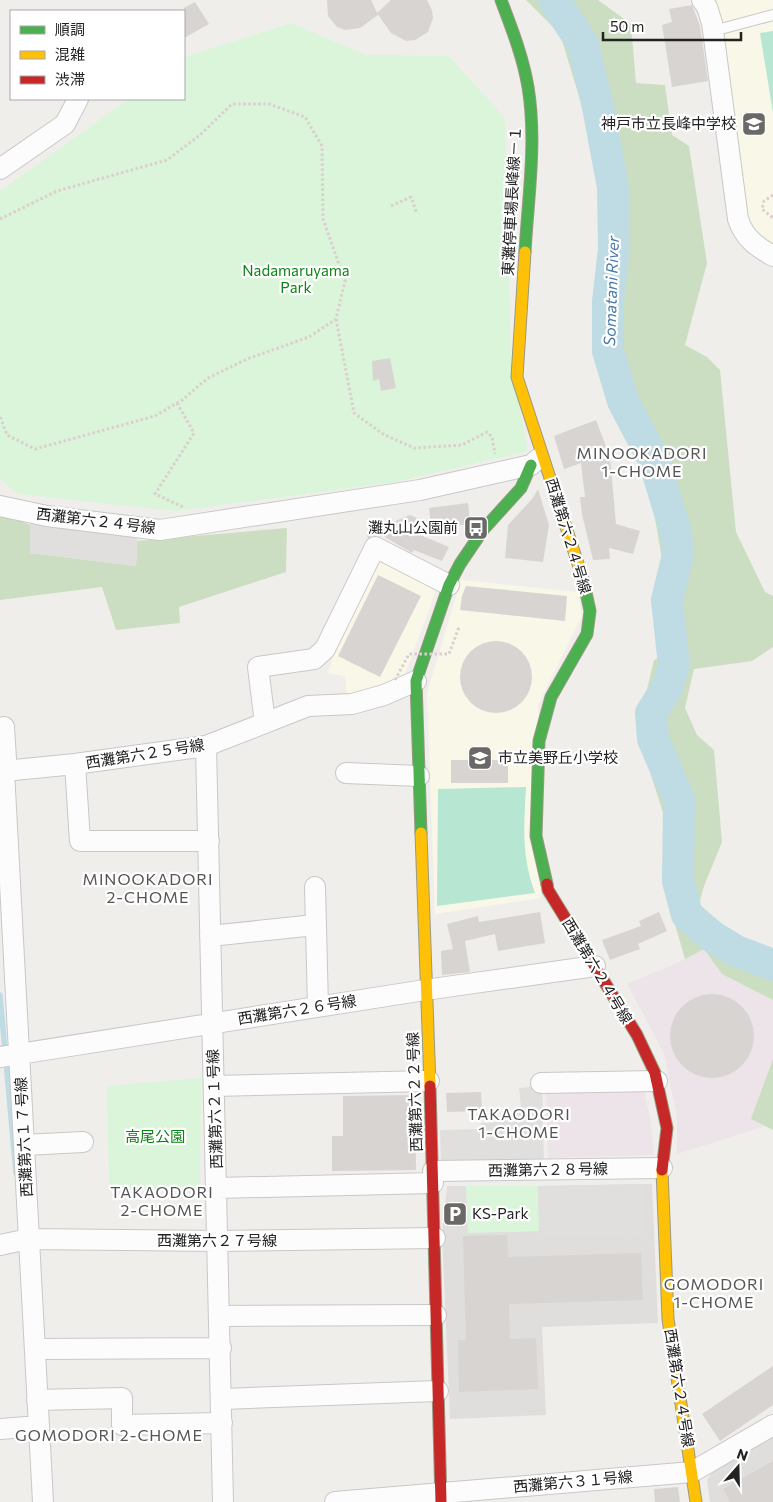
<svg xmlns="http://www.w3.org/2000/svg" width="773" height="1502" viewBox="0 0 773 1502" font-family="Commissioner,'Noto Sans JP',sans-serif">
	<rect width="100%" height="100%" fill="#f0eeeb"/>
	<path fill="#dfdedc" d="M652 1184 658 1323 542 1327 546 1415 450 1419 442 1233 539 1231 538 1186Z
		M773 1436V1502H710L707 1480 714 1470Z"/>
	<path fill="#ede4e9" d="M704 948 722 974 773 1000V1113L769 1125 677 1154V1117L664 1053 627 984 679 962Z
		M643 1086 651 1123 654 1155 548 1158 546 1089Z"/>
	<path fill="#f8f7e8" d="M714 0H773V249L746 222 719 8Z
		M380 556 438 585 404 677 347 698 345 676 328 673 334 653Z
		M461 580 578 592 582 616 538 705 541 898 435 914 427 693Z"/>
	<path fill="#cbdec1" d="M526 0H598L631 24 636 83 665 85 672 135 689 146 707 263 685 345 707 357 720 370 736 532 765 592 773 596V647L752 661 694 669 685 708 697 735 714 750 722 842 704 886 697 912 696 936 728 957 767 951 773 954V1000L722 974 704 949 685 959 662 880 665 819 637 731 654 660 680 647 679 618 672 616 649 484 610 399 601 365 607 202 585 116 560 34Z
		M0 512 30 525 31 553 136 566 137 541 287 528 286 572 179 607 180 623 116 630 102 587 0 600Z
		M773 1059V1130L751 1119Z"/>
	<path fill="#daf5da" d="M291 23 366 55 449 56 505 118 511 364 528 451 395 482 176 511 18 494 0 479V191L129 99H184V59L188 56Z
		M201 1078 200 1189H109L107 1086Z
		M466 1186H538L539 1231 468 1233Z"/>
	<path fill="#b7e6d2" d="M773 31V113L760 33Z
		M526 787C524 826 521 855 535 893L437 906 438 789Z"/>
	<path fill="#e0dfde" d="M30 513 138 528 136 566 30 553Z
		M542 1086 544 1163 441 1165 440 1130 481 1129V1123L508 1121 521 1106 519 1088Z
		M644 1184 645 1234 539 1237 538 1186Z
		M447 1186H466L468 1233H442Z"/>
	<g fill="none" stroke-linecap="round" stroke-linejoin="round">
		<path stroke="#bfdbe3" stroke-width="5.5" d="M0 995 16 1173"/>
		<path stroke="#bfdbe3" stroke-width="32" d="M554 0 583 44 598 107 613 187 614 249 608 301V351L623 401 654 460 676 533 678 555 667 600 674 665 667 688 651 713 653 739 679 799 678 881 687 915 713 937 736 951 773 965"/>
	</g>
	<path fill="#d7d4d2" d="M327 0H371L378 15 360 28 345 30 337 27 328 16Z
		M391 0H427L432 10 433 18 428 32 415 40 406 41 391 33 377 13Z
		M195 2 209 24 184 38V8Z
		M692 5 700 26 708 81 672 87 662 25 672 22 669 9Z
		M390 358 396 388 381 391 379 379 373 381 372 361Z
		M596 420 610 457 616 524 640 531 633 554 609 548 610 559 593 560 582 514 580 497H585L581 463 564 469 554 436Z
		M538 489 549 525 543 562 505 558 508 525 533 498Z
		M468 503 470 521 468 524 413 532 449 547 442 561 414 550 412 553 383 536 368 538 366 533 410 515 431 524 429 508Z
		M378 575 421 596 380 677 338 656Z
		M466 586 567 596 565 621 460 610 462 596Z
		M460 677a36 36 0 1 1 72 0a36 36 0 1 1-72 0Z
		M451 760H508V783H451Z
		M540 912 545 943 498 951 495 934 465 941 470 972 442 975 441 951 453 949 447 924 478 916 479 922Z
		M659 912 667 931 638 944 640 949 610 960 602 940 641 926 639 921Z
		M670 1036a42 42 0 1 1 84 0a42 42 0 1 1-84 0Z
		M481 1092 482 1111 447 1112 446 1093Z
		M415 1095 416 1170 332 1171V1136H343V1096Z
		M507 1235 508 1257 641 1253 643 1300 509 1304 510 1339 536 1338 538 1389 459 1392 458 1340H466L463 1236Z
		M773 1366V1405L720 1441 702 1414Z
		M773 1461V1502H730L723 1489Z
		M678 1487 680 1502H655L654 1489Z"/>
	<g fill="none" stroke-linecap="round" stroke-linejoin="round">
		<defs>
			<path id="lane" d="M713 31 773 15"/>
			<path id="street" d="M702 0 707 7 712 23 738 219C744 238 757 247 773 256
				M0 169 65 124 78 99
				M0 506 47 516 160 530 420 490 531 465 538 459
				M265 723 258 667 314 659 325 649 375 547 449 585
				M0 728 4 727 6 759 4 771 43 1502
				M206 746 223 1502
				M75 764 80 841H209
				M4 771 75 764 206 746 308 706 352 704 384 695 416 681
				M346 773 419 776
				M315 887 318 1007
				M210 936 315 925
				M0 1057 425 990 595 966
				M541 1083 657 1081
				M214 1086 429 1081
				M24 1145 83 1142
				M433 1171 662 1168
				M217 1188 433 1183
				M0 1245 29 1239 218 1241 435 1238
				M220 1316 436 1315
				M35 1349 221 1348
				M222 1399 438 1391
				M37 1400 122 1398V1425L222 1423
				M0 1429 39 1426
				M335 1502 692 1472 773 1425"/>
			<path id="fast" d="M501 0C512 29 523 57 528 87 537 141 528 198 525 252
				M421 833 416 681 449 585 460 564 483 530 521 488 531 465
				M547 884 536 836 539 741 551 697 587 634 590 611 583 579"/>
			<path id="slow" d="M525 252 517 377 583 579
				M421 833 430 1086
				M662 1170 668 1319 696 1502"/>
			<path id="jam" d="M547 884 548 890 637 1035 655 1073 667 1128 662 1170
				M430 1086 441 1502"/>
		</defs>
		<use href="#lane" stroke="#c9c8c7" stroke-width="12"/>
		<use href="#street" stroke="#c9c8c7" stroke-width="22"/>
		<use href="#fast" stroke="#999a82" stroke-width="13"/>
		<use href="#slow" stroke="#999a82" stroke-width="13"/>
		<use href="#jam" stroke="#999a82" stroke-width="13"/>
		<path stroke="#dccecd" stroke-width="3" stroke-dasharray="2.5 2.5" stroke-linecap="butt" d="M773 195 764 201 762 209 773 218
			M391 206 411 197 417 214
			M0 219 57 191 167 160 200 135 232 104H269L305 117 322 146 323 219 345 281 336 319 309 337 247 359 208 378 182 400 155 416 35 449 7 435 0 416
			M336 319 354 413 383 434 414 448 462 445 487 432 492 437 495 454
			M177 403 194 433 155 494 183 507"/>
		<use href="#lane" stroke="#fdfcfc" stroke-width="10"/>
		<use href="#street" stroke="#fdfcfc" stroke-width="20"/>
		<use href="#fast" stroke="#4caf50" stroke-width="11"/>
		<use href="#slow" stroke="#ffc107" stroke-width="11"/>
		<use href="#jam" stroke="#c62828" stroke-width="11"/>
		<path stroke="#dccecd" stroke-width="3" stroke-dasharray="2.5 2.5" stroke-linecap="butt" d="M395 680 409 654H449L459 627"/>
	</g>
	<defs>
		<symbol id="school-square" viewBox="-11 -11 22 22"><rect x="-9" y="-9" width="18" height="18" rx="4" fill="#6a6968" stroke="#fff"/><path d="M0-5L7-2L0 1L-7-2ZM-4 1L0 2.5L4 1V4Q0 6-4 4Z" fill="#fff"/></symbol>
		<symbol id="bus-square" viewBox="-11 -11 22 22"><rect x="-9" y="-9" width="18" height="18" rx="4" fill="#6a6968" stroke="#fff"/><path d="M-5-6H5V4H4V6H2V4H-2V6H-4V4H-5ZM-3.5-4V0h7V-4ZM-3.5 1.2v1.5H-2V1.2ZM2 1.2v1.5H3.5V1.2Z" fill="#fff"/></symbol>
		<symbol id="parking-square" viewBox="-11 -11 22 22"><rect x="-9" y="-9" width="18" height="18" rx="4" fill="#6a6968" stroke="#fff"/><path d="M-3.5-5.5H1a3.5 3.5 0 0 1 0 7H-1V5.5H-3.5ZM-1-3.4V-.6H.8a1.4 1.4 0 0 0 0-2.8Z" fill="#fff"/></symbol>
	</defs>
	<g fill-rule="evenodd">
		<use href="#school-square" x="740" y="110" width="28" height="28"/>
		<use href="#bus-square" x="462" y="514" width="28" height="28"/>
		<use href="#school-square" x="466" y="744" width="28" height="28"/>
		<use href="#parking-square" x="441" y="1200" width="28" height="28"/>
	</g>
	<g text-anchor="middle" stroke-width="4.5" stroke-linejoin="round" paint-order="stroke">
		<g font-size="15" fill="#222" stroke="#fff" text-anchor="end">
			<text x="736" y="129">神戸市立長峰中学校</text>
			<text x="458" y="533">灘丸山公園前</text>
			<text x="498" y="763" text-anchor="start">市立美野丘小学校</text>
			<text x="472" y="1219" text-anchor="start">KS-Park</text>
		</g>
		<g font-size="15" fill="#222" stroke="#fff">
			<text transform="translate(512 201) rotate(-87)" y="5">東灘停車場長峰線－１</text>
			<text transform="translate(96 521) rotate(7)" y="5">西灘第六２４号線</text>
			<text transform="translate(568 536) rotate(73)" y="5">西灘第六２４号線</text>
			<text transform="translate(145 754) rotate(-9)" y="5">西灘第六２５号線</text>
			<text transform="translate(597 971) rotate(59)" y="5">西灘第六２４号線</text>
			<text transform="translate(297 1010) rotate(-9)" y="5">西灘第六２６号線</text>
			<text transform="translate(415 1092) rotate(-92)" y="5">西灘第六２２号線</text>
			<text transform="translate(215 1109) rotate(-92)" y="5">西灘第六２１号線</text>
			<text transform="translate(24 1137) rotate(-93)" y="5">西灘第六１７号線</text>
			<text transform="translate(548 1170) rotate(-1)" y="5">西灘第六２８号線</text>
			<text x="217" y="1246">西灘第六２７号線</text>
			<text transform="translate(679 1388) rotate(81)" y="5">西灘第六２４号線</text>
			<text transform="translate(573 1482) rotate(-5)" y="5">西灘第六３１号線</text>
		</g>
		<g font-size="15" fill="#0c8416" stroke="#fff">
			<text x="296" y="276">Nadamaruyama<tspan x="296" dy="17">Park</tspan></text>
			<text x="155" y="1142">高尾公園</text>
		</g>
		<g font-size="16" font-style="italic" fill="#4a7aab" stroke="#fff">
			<text transform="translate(611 291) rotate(-88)" y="6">Somatani River</text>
		</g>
		<g font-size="16" letter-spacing="1" fill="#555" stroke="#fff">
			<text x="642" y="459">MINOOKADORI<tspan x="642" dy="18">1-CHOME</tspan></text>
			<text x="148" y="885">MINOOKADORI<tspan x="148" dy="18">2-CHOME</tspan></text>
			<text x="519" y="1120">TAKAODORI<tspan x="519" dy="18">1-CHOME</tspan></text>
			<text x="162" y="1198">TAKAODORI<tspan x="162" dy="18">2-CHOME</tspan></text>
			<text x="714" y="1290">GOMODORI<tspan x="714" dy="18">1-CHOME</tspan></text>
			<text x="109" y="1441">GOMODORI 2-CHOME</text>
		</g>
	</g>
	<rect x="10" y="10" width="175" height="90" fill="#ffffff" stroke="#a7a7a7"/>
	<rect x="20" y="26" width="25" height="8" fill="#4caf50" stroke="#a7a7a7"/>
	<text x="55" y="35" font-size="15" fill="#222222">順調</text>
	<rect x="20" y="51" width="25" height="8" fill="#ffc107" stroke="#a7a7a7"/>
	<text x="55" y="60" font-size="15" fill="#222222">混雑</text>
	<rect x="20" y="76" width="25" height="8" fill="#c62828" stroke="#a7a7a7"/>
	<text x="55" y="85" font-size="15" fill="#222222">渋滞</text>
	<g transform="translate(738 1467) rotate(20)" stroke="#ffffff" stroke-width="4" paint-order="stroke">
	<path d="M0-4L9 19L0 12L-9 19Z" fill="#222222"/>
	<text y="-8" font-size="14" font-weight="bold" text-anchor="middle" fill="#222222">N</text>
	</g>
	<path d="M603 32v8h138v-8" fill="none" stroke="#222222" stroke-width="2.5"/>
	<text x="610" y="32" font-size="15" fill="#222222" stroke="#ffffff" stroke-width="4" paint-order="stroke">50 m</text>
</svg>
